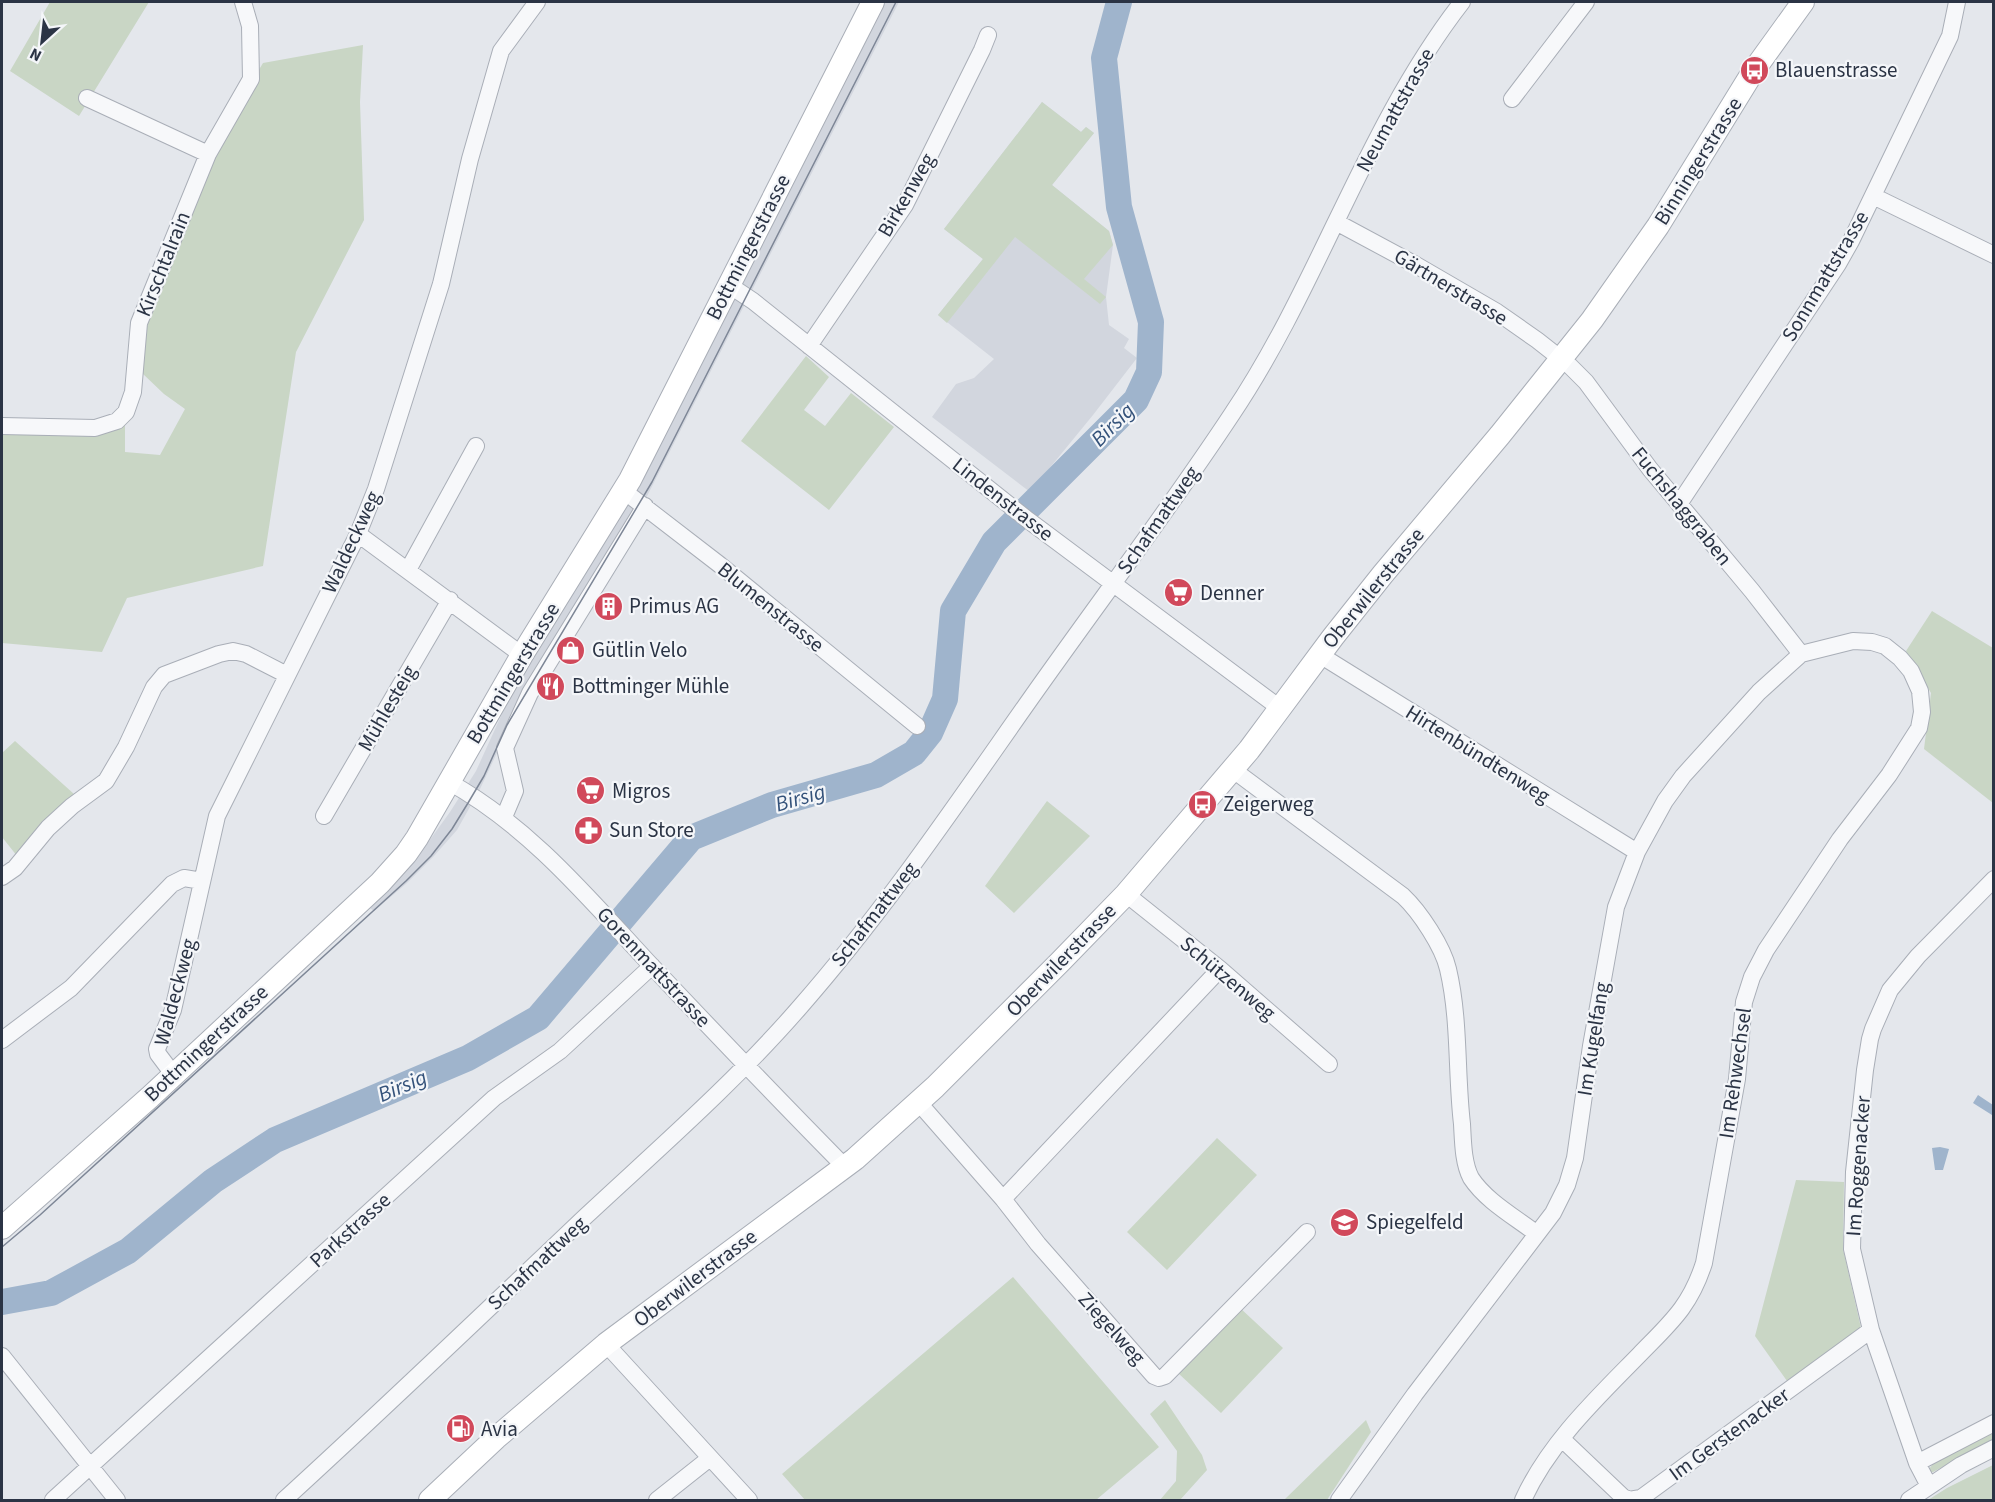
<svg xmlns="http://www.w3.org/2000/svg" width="1995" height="1502" viewBox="0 0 1995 1502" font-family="'Source Sans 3',sans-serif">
	<rect width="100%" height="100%" fill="#e4e7ec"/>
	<path fill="#d2d6de" d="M884 2H899L644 502 510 725 480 789 457 830 434 856 407 883 374 911 366 905 424 848 450 812 476 771 511 694 644 475 664 438Z
		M1042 102 1081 132 1086 127 1094 133 1052 185 1109 231 1113 245 1106 297 1109 325 1129 339 1124 348 1137 358 1093 415 1030 492 932 417 956 384 974 378 994 359 938 315 983 259 944 229Z"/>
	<path fill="#c9d6c5" d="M50 2H149L79 116 10 71Z
		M363 45 360 102 364 220 296 352 263 566 127 598 102 652 2 643V428L125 421V452L160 455 185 409 164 394 142 373 147 307 204 162 263 63Z
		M1042 102 1081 132 1086 127 1094 133 1052 185 1109 231 1113 245 1084 279 1106 297 1100 304 1015 237 947 323 938 315 983 259 944 229Z
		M806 356 829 377 804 410 825 426 851 393 894 427 829 510 741 441Z
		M1932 611 1993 648V803L1924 749 1931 693 1906 651Z
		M15 741 74 794 17 856 2 837V753Z
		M1047 801 1090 836 1014 913 985 886Z
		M1217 1138 1257 1175 1167 1270 1127 1232Z
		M1796 1180 1844 1182 1843 1249 1861 1328 1787 1381 1755 1336Z
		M1013 1277 1159 1447 1096 1500H805L782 1474Z
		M1239 1307 1283 1348 1221 1413 1178 1373Z
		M1165 1400 1202 1455 1207 1470 1180 1500H1160L1176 1481 1177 1451 1150 1414Z
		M1366 1420 1371 1432 1327 1500H1284Z
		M1993 1429V1440L1933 1472H1930L1929 1469 1933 1464Z
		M1993 1465V1500H1928L1947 1488Z"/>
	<path fill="#9fb4cc" d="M1978 1095 1993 1105 1992 1115 1973 1103Z
		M1940 1147 1949 1149 1943 1170H1935L1932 1148Z"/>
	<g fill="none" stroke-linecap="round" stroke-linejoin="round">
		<path stroke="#9fb4cc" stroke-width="26" d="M2 1302 51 1293 128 1251 213 1181 275 1140 468 1058 538 1018 691 838 772 805 876 775 914 753 930 733 945 699 953 611 994 542 1136 400 1149 372 1151 322 1119 207 1104 58 1119 2"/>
		<defs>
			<path id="minor" d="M87 98 208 154
				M1512 99 1586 2
				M1873 196 1994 255
				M1336 222 1416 265 1497 312 1537 340 1570 366 1586 382 1650 469 1752 591 1801 654
				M729 285 753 301 1028 520 1281 709
				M809 346 905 205 982 50 988 35
				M2 426 95 428 117 421 126 412 133 392 139 323 208 154 251 79 250 26 243 2
				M624 491 720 565 917 726
				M1679 504 1838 264 1851 241 1950 36 1957 2
				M358 534 522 655
				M408 570 476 446
				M1320 655 1637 852
				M1232 769 1403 896C1420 912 1443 947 1448 969 1460 1020 1456 1073 1462 1124 1463 1141 1463 1163 1471 1178 1486 1201 1515 1217 1537 1234
				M449 782C528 826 586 895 647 961 712 1030 778 1099 845 1167
				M324 816 450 600
				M504 817 515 791 505 748 530 693 645 506
				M2 877 15 868 48 828 72 806 106 781 126 747 154 687 164 675 219 654 233 651 246 654 287 675
				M1126 894 1220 969 1329 1064
				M2 1040 71 988 172 884 184 878 202 881
				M173 1074 158 1054 157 1049 173 1010 217 816 358 534 376 489 441 284 470 159 501 51 537 2
				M919 1103 1003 1199 1038 1244 1154 1376 1159 1378 1165 1376 1307 1232
				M1003 1199 1220 969
				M606 1344 749 1500
				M2 1356 117 1500
				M1562 1439 1623 1497 1629 1500 1641 1498 1871 1330
				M1917 1463 1994 1423
				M1929 1486 1917 1463 1871 1330 1852 1249 1854 1172 1865 1070 1870 1039 1873 1029 1890 990 1918 956 1994 879
				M53 1500 494 1098 560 1051 652 966
				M284 1500C386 1407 486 1311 586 1216 659 1148 734 1083 800 1007 885 910 957 803 1031 698 1098 603 1168 511 1232 414 1320 283 1365 127 1462 2
				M657 1500 710 1458
				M1339 1500 1415 1394 1553 1213 1567 1185 1575 1158 1591 1046 1616 907 1637 852 1665 801 1683 776 1759 692 1801 654 1853 641 1872 642 1885 646 1900 658 1911 671 1920 691 1922 712 1919 728 1889 775 1840 839 1766 950 1752 977 1744 1002 1737 1079 1704 1263C1690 1307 1670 1323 1639 1355 1596 1399 1549 1443 1523 1500
				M1909 1500 1961 1465 1994 1448"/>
			<path id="secondary" d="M2 1228 150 1097 380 883 406 854 417 838 522 655 630 480 873 2
				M430 1500 496 1438 606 1344 855 1159 935 1087 1060 962 1126 894 1249 750 1333 637 1383 574 1500 435 1592 320 1658 226 1754 70 1803 2"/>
		</defs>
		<use href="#minor" stroke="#a9aeb7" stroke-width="18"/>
		<use href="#secondary" stroke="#a9aeb7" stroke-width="24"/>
		<use href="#minor" stroke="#f7f8fa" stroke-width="16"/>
		<use href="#secondary" stroke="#fff" stroke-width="22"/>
		<path stroke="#7d8696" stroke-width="1.5" d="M2 1247 40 1215 406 881 431 856 452 829 468 803 484 776 507 725 652 482 896 2"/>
	</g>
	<defs>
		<symbol id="bus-disc" viewBox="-11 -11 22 22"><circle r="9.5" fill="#d1495b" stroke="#f4f6f9"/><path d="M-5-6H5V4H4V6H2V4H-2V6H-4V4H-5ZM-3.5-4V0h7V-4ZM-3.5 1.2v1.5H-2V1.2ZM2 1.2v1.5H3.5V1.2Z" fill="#fff"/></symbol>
		<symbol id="supermarket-disc" viewBox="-11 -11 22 22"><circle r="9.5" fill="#d1495b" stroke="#f4f6f9"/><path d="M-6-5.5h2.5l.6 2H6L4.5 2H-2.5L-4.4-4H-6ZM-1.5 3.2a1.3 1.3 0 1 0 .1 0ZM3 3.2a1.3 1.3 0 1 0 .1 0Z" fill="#fff"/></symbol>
		<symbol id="building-disc" viewBox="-11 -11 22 22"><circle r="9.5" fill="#d1495b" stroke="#f4f6f9"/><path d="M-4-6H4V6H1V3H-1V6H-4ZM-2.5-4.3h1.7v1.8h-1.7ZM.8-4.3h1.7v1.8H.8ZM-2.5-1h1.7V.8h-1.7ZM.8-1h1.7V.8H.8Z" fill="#fff"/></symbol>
		<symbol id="shop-disc" viewBox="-11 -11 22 22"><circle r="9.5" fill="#d1495b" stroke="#f4f6f9"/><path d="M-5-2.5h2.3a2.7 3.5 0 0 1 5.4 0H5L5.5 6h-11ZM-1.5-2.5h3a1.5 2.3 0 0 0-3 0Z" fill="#fff"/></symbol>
		<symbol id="restaurant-disc" viewBox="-11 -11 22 22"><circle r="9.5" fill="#d1495b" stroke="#f4f6f9"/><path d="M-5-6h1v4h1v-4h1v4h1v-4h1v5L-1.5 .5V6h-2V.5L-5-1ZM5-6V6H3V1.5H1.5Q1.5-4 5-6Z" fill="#fff"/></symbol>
		<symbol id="pharmacy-disc" viewBox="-11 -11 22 22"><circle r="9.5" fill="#d1495b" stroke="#f4f6f9"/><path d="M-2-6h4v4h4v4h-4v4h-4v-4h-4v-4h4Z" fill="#fff"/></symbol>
		<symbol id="school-disc" viewBox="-11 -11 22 22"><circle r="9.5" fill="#d1495b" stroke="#f4f6f9"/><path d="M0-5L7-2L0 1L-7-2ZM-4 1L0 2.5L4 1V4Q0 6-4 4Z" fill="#fff"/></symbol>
		<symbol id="fuel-disc" viewBox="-11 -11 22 22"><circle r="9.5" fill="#d1495b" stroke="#f4f6f9"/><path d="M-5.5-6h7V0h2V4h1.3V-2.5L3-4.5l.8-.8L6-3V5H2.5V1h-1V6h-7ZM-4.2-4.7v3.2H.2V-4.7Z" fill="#fff"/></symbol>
	</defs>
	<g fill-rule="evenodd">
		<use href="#bus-disc" x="1738" y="54" width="33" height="33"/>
		<use href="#supermarket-disc" x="1162" y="576" width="33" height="33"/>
		<use href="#building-disc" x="592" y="590" width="33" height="33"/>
		<use href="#shop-disc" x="554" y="634" width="33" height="33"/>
		<use href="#restaurant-disc" x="534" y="670" width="33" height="33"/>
		<use href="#supermarket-disc" x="574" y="774" width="33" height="33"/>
		<use href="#bus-disc" x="1186" y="788" width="33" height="33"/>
		<use href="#pharmacy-disc" x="572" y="814" width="33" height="33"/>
		<use href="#school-disc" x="1328" y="1206" width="33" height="33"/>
		<use href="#fuel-disc" x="444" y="1412" width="33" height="33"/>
	</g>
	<g text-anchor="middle" stroke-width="4.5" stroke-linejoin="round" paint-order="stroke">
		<g font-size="21" fill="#2b3445" stroke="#f4f6f9" text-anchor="start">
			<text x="1775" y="77">Blauenstrasse</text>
			<text x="1200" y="600">Denner</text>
			<text x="629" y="613">Primus AG</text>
			<text x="592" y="657">Gütlin Velo</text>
			<text x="572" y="693">Bottminger Mühle</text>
			<text x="612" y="798">Migros</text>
			<text x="1223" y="811">Zeigerweg</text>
			<text x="609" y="837">Sun Store</text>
			<text x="1366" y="1229">Spiegelfeld</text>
			<text x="481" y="1436">Avia</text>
		</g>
		<g font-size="21" fill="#2b3445" stroke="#f4f6f9">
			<text transform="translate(1395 110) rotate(-61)" y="7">Neumattstrasse</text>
			<text transform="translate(1698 161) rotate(-58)" y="7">Binningerstrasse</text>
			<text transform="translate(906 195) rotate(-60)" y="7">Birkenweg</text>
			<text transform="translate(748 247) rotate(-63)" y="7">Bottmingerstrasse</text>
			<text transform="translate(163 264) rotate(-68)" y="7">Kirschtalrain</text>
			<text transform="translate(1825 276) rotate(-59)" y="7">Sonnmattstrasse</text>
			<text transform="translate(1451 287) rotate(31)" y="7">Gärtnerstrasse</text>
			<text transform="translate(1003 499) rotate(38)" y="7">Lindenstrasse</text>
			<text transform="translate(1682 506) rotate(51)" y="7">Fuchshaggraben</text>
			<text transform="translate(1158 520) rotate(-55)" y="7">Schafmattweg</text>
			<text transform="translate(351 542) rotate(-65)" y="7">Waldeckweg</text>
			<text transform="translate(1373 588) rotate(-51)" y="7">Oberwilerstrasse</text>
			<text transform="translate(771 607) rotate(39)" y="7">Blumenstrasse</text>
			<text transform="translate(513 673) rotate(-59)" y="7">Bottmingerstrasse</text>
			<text transform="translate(387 708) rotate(-60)" y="7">Mühlesteig</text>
			<text transform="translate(1478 754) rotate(32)" y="7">Hirtenbündtenweg</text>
			<text transform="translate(874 914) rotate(-52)" y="7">Schafmattweg</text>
			<text transform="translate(1061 960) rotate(-46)" y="7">Oberwilerstrasse</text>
			<text transform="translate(654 967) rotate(47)" y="7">Gorenmattstrasse</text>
			<text transform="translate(1228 978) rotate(40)" y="7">Schützenweg</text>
			<text transform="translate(175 992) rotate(-75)" y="7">Waldeckweg</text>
			<text transform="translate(1593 1039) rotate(-81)" y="7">Im Kugelfang</text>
			<text transform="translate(206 1043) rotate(-43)" y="7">Bottmingerstrasse</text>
			<text transform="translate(1735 1073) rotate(-82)" y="7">Im Rehwechsel</text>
			<text transform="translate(1858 1166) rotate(-86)" y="7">Im Roggenacker</text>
			<text transform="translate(350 1230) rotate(-42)" y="7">Parkstrasse</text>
			<text transform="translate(537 1263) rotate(-43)" y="7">Schafmattweg</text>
			<text transform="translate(695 1278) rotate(-37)" y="7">Oberwilerstrasse</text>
			<text transform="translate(1112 1328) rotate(48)" y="7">Ziegelweg</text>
			<text transform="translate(1729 1434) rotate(-36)" y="7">Im Gerstenacker</text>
		</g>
		<g font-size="22" font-style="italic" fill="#34527a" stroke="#f4f6f9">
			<text transform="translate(1112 424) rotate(-45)" y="8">Birsig</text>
			<text transform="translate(800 797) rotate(-16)" y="8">Birsig</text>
			<text transform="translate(402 1085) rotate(-23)" y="8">Birsig</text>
		</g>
	</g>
	<rect width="1995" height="1502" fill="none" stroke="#2b3445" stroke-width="6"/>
	<g transform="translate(42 42) rotate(207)" stroke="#f4f6f9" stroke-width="4.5" paint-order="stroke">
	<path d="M0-4.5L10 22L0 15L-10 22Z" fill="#2b3445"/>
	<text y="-9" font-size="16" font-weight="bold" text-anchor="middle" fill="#2b3445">N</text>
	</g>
</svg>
